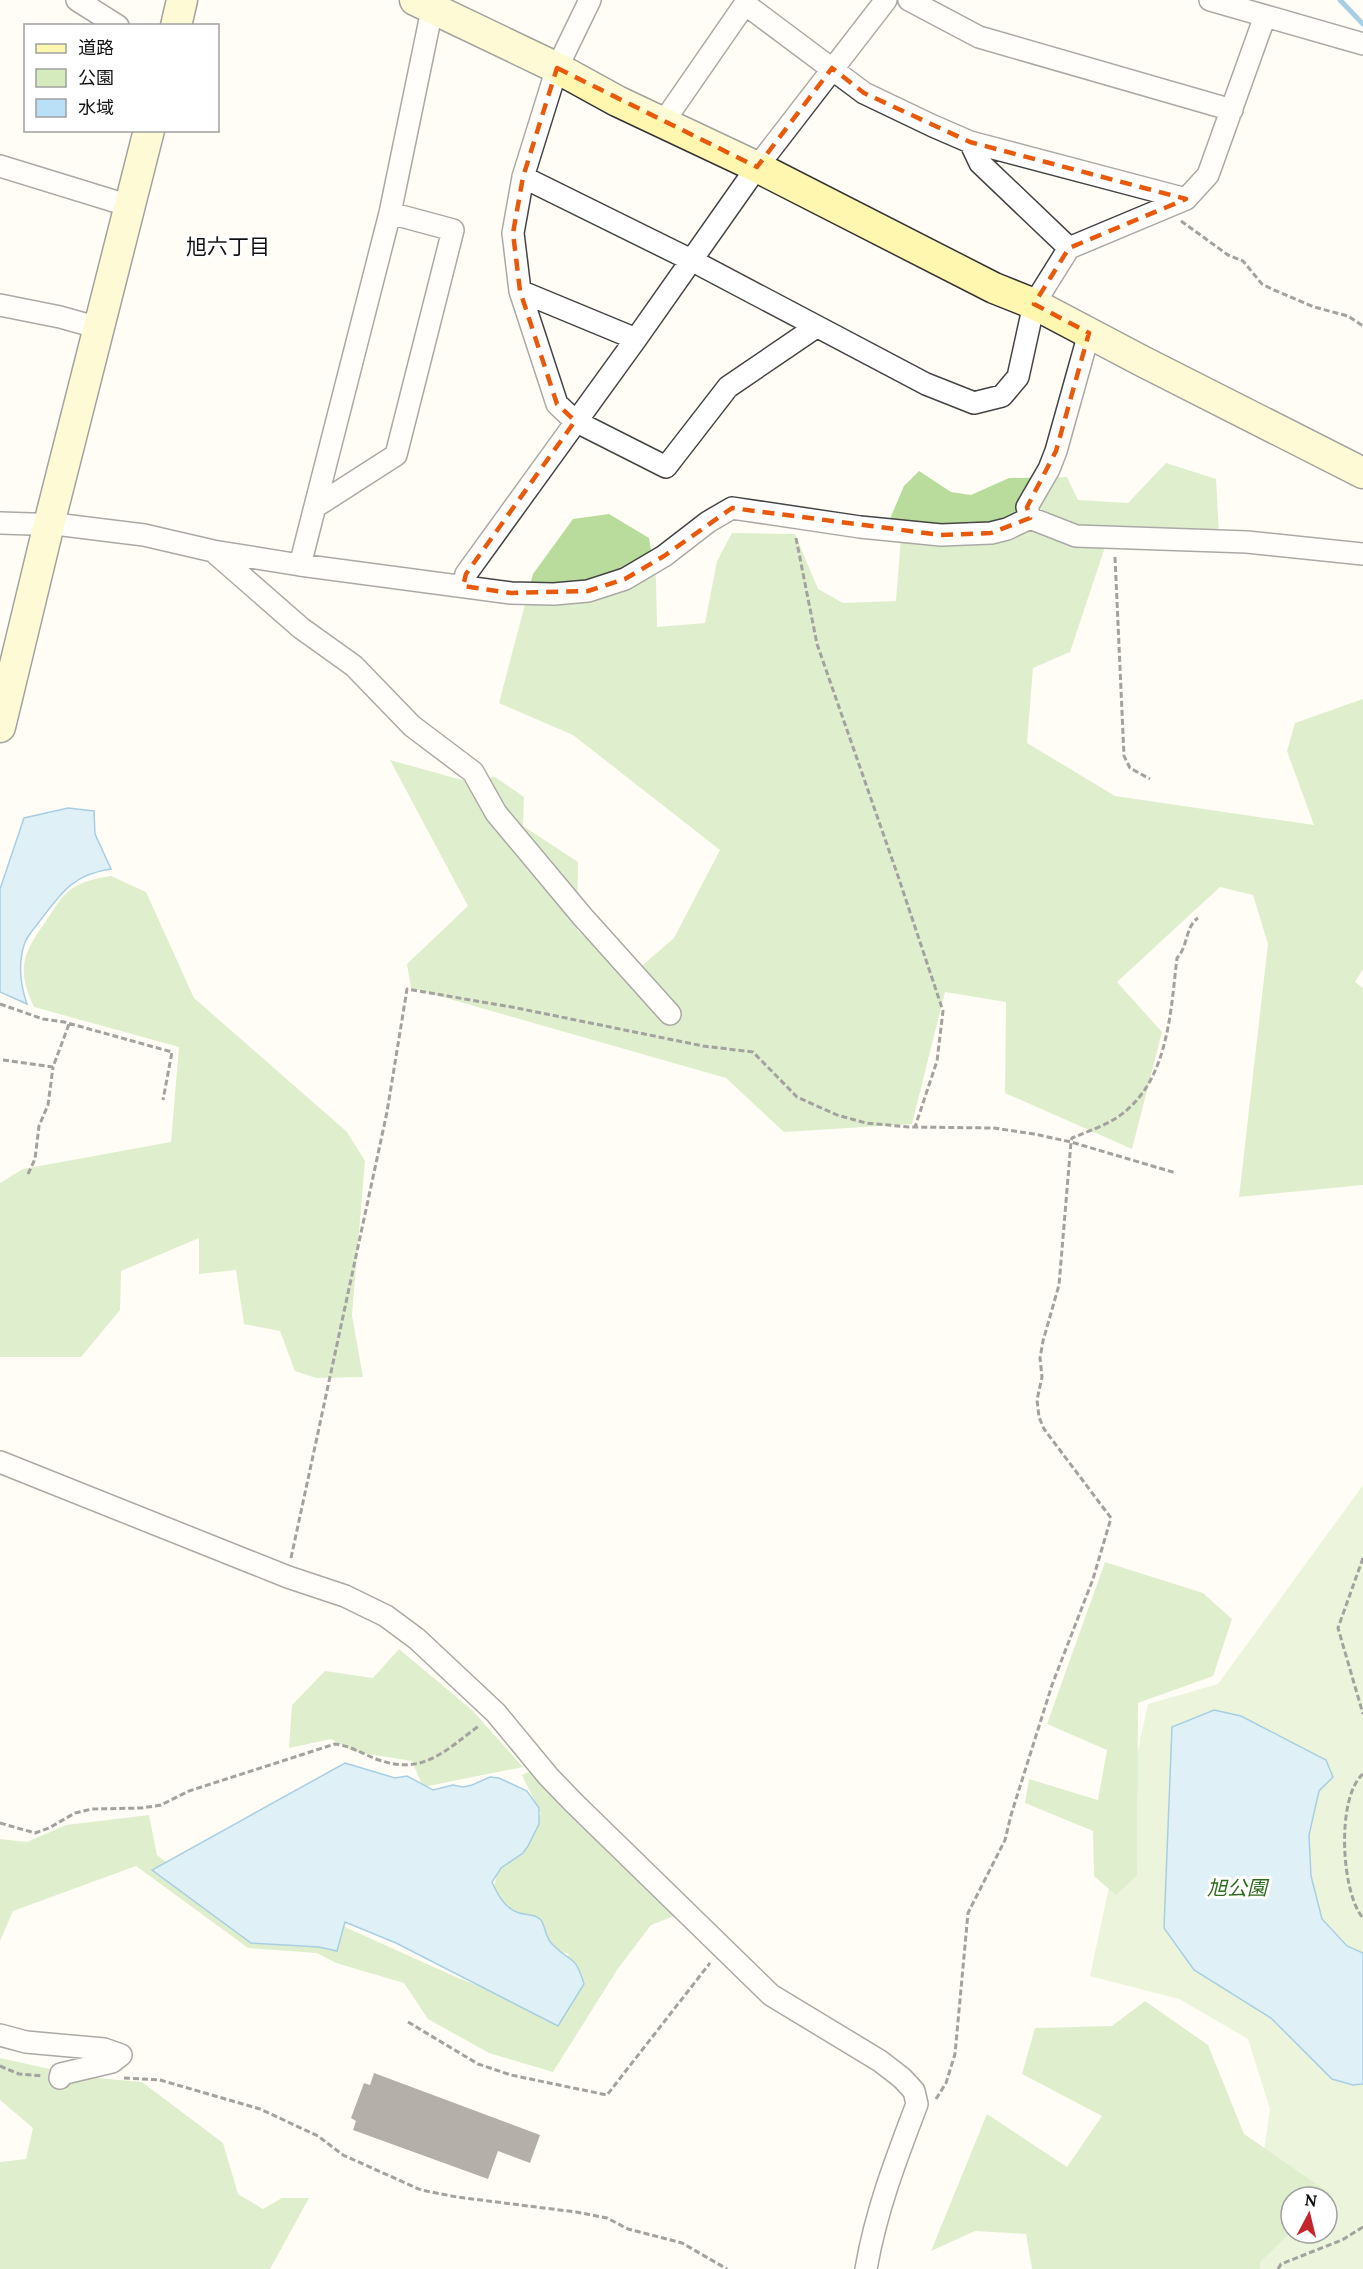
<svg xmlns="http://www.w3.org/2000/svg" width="1363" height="2269" viewBox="0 0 1363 2269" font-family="Lora,'Noto Sans JP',serif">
	<rect width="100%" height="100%" fill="#fffdf5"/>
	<path fill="#d5ebbd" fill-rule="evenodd" d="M1363 1485V2269H1247L1270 2109 1248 2039 1179 1999 1090 1976 1148 1704 1218 1684ZM1291 2197H1327V2233H1291Z"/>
	<path fill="#b9dc9c" d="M1166 463 1216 479 1219 533 1110 532 1070 652 1033 668 1027 743 1115 796 1314 825 1287 751 1295 723 1363 699V969L1355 982 1363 988V1185L1239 1197 1268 944 1253 895 1220 887 1117 982 1162 1032 1132 1149 1005 1093 1006 1002 945 992 912 1124 784 1132 726 1078 411 988 407 964 468 906 390 760 462 780 495 777 524 797 523 826 578 862 577 930 629 977 674 938 720 850 573 735 499 703 533 574 573 519 609 514 649 538 656 579 657 627 705 623 717 561 732 533 795 534 818 589 843 603 896 601 901 537 889 521 904 486 919 471 951 492 971 495 1009 478 1067 477 1078 500 1128 503Z
		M111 876 146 892 194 998 347 1132 365 1161 352 1315 363 1377 316 1378 295 1371 280 1331 244 1324 236 1270 199 1274V1238L121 1271 120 1310 81 1357H0V1183L23 1169 171 1142 179 1047 34 1007C15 967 24 952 48 918 56 906 63 893 76 886 87 880 99 878 111 876Z
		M1105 1562 1203 1593 1232 1619 1213 1676 1138 1703 1137 1875 1116 1895 1094 1876 1093 1831 1025 1803 1029 1779 1098 1800 1107 1750 1047 1724Z
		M399 1649 472 1710 523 1767 423 1787 412 1761 355 1752 331 1739 289 1748 292 1705 325 1671 373 1678Z
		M535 1769 677 1915 651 1925 617 1970 553 2072 489 2053 428 2019 404 1983 336 1963 317 1953 248 1948 136 1866 13 1911 0 1941V1839L27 1842 66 1825 149 1815 157 1855 249 1924 336 1923 456 1977 537 2009 569 1954 516 1941 491 1904 500 1856 541 1814 522 1775Z
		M1145 2001 1208 2045 1244 2134 1331 2194 1327 2198 1291 2197V2232L1260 2262V2269H1032L1026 2234 975 2231 931 2251 987 2114 1067 2167 1102 2116 1022 2074 1035 2028 1112 2026Z
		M0 2058 86 2077 142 2082 223 2143 238 2194 263 2209 282 2198H309L270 2269H0V2162L26 2159 33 2128 0 2100Z"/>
	<path fill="#b9e0f7" stroke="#3f96cf" stroke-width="1.5" d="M68 808 94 811 95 834 111 869C73 874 61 893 39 922 34 929 26 937 24 945 18 965 20 984 27 1004L0 992V889L24 818Z
		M1214 1710 1241 1716 1326 1760 1333 1777 1319 1791 1309 1835 1311 1876 1322 1919 1347 1946 1363 1953V2084L1353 2085 1332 2079 1271 2018 1194 1970 1164 1928 1172 1727Z
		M345 1763 395 1778 407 1776 433 1790 453 1785 463 1787 472 1785 490 1777 499 1778 527 1791 539 1808V1824L528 1846 523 1853 501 1868 492 1882C497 1894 505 1909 519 1913 526 1915 536 1914 541 1920 546 1928 545 1938 553 1945 572 1964 575 1954 584 1984L558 2026 396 1943 345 1922 337 1951 319 1947 251 1943 152 1870Z"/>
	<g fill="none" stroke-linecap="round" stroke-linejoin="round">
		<path stroke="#3f96cf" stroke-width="5" d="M1340 0 1363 24"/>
	</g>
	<path fill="#5a524d" d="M374 2073 540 2135 530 2163 498 2151 488 2179 353 2130 356 2121 351 2118 364 2083 370 2085Z"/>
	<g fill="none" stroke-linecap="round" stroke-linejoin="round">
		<defs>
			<path id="street" d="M77 0 118 26
				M590 0 557 68 523 177 513 233 520 291 557 404 575 421 666 467 728 387 816 327
				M909 0 979 37 1232 110
				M1210 0 1363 44
				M662 124 745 4 864 93 933 126 970 142 1186 199
				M970 142 980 163 1069 248
				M0 166 130 206
				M523 177 691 260 926 384 974 403 1002 396 1018 377 1034 304 1069 248 1186 199 1208 175 1265 16
				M520 291 636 339
				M0 305 60 317 99 328
				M315 507 396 455 453 230 390 213
				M1030 518 1027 507 1049 469 1056 451 1089 333
				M0 523 63 525 144 535 213 551 300 565 511 593 554 594 588 591 625 579 664 556 708 522 732 508 860 527 941 535 991 533 1007 529 1030 518 1076 536 1247 542 1363 554
				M214 552 301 628 354 666 412 726 473 772 496 813 582 916 670 1014
				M300 565 390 213 434 0
				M463 586 466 574 636 339 757 167 886 0
				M0 1462 288 1577 345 1596 386 1616 417 1639 496 1713 548 1776 573 1802 771 1995 880 2061 902 2078 914 2091 917 2104C896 2159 876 2211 866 2269
				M0 2035 26 2042 104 2049 121 2055 112 2062 61 2074 60 2078"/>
			<path id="secondary" d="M415 0 557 68 617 101 757 167 994 288 1034 304 1142 361 1363 473
				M176 26 182 0
				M0 727 49 524 149 130"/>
		</defs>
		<use href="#street" stroke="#444" stroke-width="24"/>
		<use href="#secondary" stroke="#333" stroke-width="33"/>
		<path stroke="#333" stroke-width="3" stroke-dasharray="6 3" stroke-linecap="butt" d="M1181 221 1228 255 1243 261 1262 284 1274 290 1314 307 1348 316 1363 326
			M796 538 817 644 899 879 943 1011 937 1061 915 1127
			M1115 557 1124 756 1130 768 1150 779
			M0 1004 43 1019 64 1022 172 1052 163 1100
			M3 1060 53 1067 69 1024
			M28 1174 35 1159 39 1126 48 1105 53 1067
			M291 1558 387 1112 407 989 517 1008 703 1046 753 1052 797 1097 837 1115 866 1123 909 1127 994 1128 1034 1134 1071 1142 1176 1173
			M1363 1558 1338 1628 1363 1714
			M1363 1774C1336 1797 1341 1893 1363 1918
			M0 1823 35 1833 49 1828 75 1813 92 1809 142 1808 161 1805 189 1791 335 1744C352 1746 364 1755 379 1760 424 1776 447 1749 480 1725
			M408 2022 478 2064 511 2075 607 2095 710 1963
			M0 2066 19 2074 43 2076
			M124 2078 160 2080 260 2109 318 2136 343 2155 421 2190 457 2197 576 2212 607 2218 628 2229 682 2243 727 2269
			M936 2099 946 2083 955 2054 968 1913 1005 1840 1011 1815 1052 1685 1093 1579 1111 1518 1044 1429 1039 1417 1037 1400 1042 1377 1040 1358 1043 1341 1059 1285 1071 1142 1072 1138C1091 1130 1114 1123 1129 1108 1169 1072 1171 1007 1177 958 1188 947 1185 927 1198 918
			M1278 2269 1281 2264 1342 2240 1363 2227"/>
		<use href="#street" stroke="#fff" stroke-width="21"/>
		<use href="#secondary" stroke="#fff6b0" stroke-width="30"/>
	</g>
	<path d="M0 0H1363V2269H0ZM557 68 757 167 832 68 864 93 970 142 1186 199 1069 248 1034 304 1089 333 1056 451 1027 507 1030 518 991 533 941 535 732 508 664 556 625 579 588 591 511 593 463 586 466 574 575 421 557 404 520 291 513 233 523 177Z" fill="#fffdf5" fill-opacity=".55" fill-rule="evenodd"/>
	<path fill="none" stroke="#e8590c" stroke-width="4.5" stroke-dasharray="12 8" stroke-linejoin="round" d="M557 68 757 167 832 68 864 93 970 142 1186 199 1069 248 1034 304 1089 333 1056 451 1027 507 1030 518 991 533 941 535 732 508 664 556 625 579 588 591 511 593 463 586 466 574 575 421 557 404 520 291 513 233 523 177Z"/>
	<g text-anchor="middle" stroke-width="6" stroke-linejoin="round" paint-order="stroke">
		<g font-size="20" font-style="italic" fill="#2f6b1f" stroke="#fff">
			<text x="1237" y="1895">旭公園</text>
		</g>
		<g font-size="21" fill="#111" stroke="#fff">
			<text x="228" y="254">旭六丁目</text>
		</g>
	</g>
	<rect x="24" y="24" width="195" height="108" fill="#ffffff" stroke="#a0a0a0" stroke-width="1.5"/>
	<rect x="36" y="44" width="30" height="9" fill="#fff6b0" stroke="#a0a0a0" stroke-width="1.5"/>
	<text x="78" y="54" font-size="18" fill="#111111">道路</text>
	<rect x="36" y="69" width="30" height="18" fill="#d5ebbd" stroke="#a0a0a0" stroke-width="1.5"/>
	<text x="78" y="84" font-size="18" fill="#111111">公園</text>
	<rect x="36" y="99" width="30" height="18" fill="#b9e0f7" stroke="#a0a0a0" stroke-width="1.5"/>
	<text x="78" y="114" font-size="18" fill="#111111">水域</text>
	<g transform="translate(1309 2215) rotate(7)"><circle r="28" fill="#ffffff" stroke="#a0a0a0" stroke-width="1.5"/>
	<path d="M0-4.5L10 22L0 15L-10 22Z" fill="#c4262e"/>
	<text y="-9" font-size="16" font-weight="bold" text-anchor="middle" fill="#111111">N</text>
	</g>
</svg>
